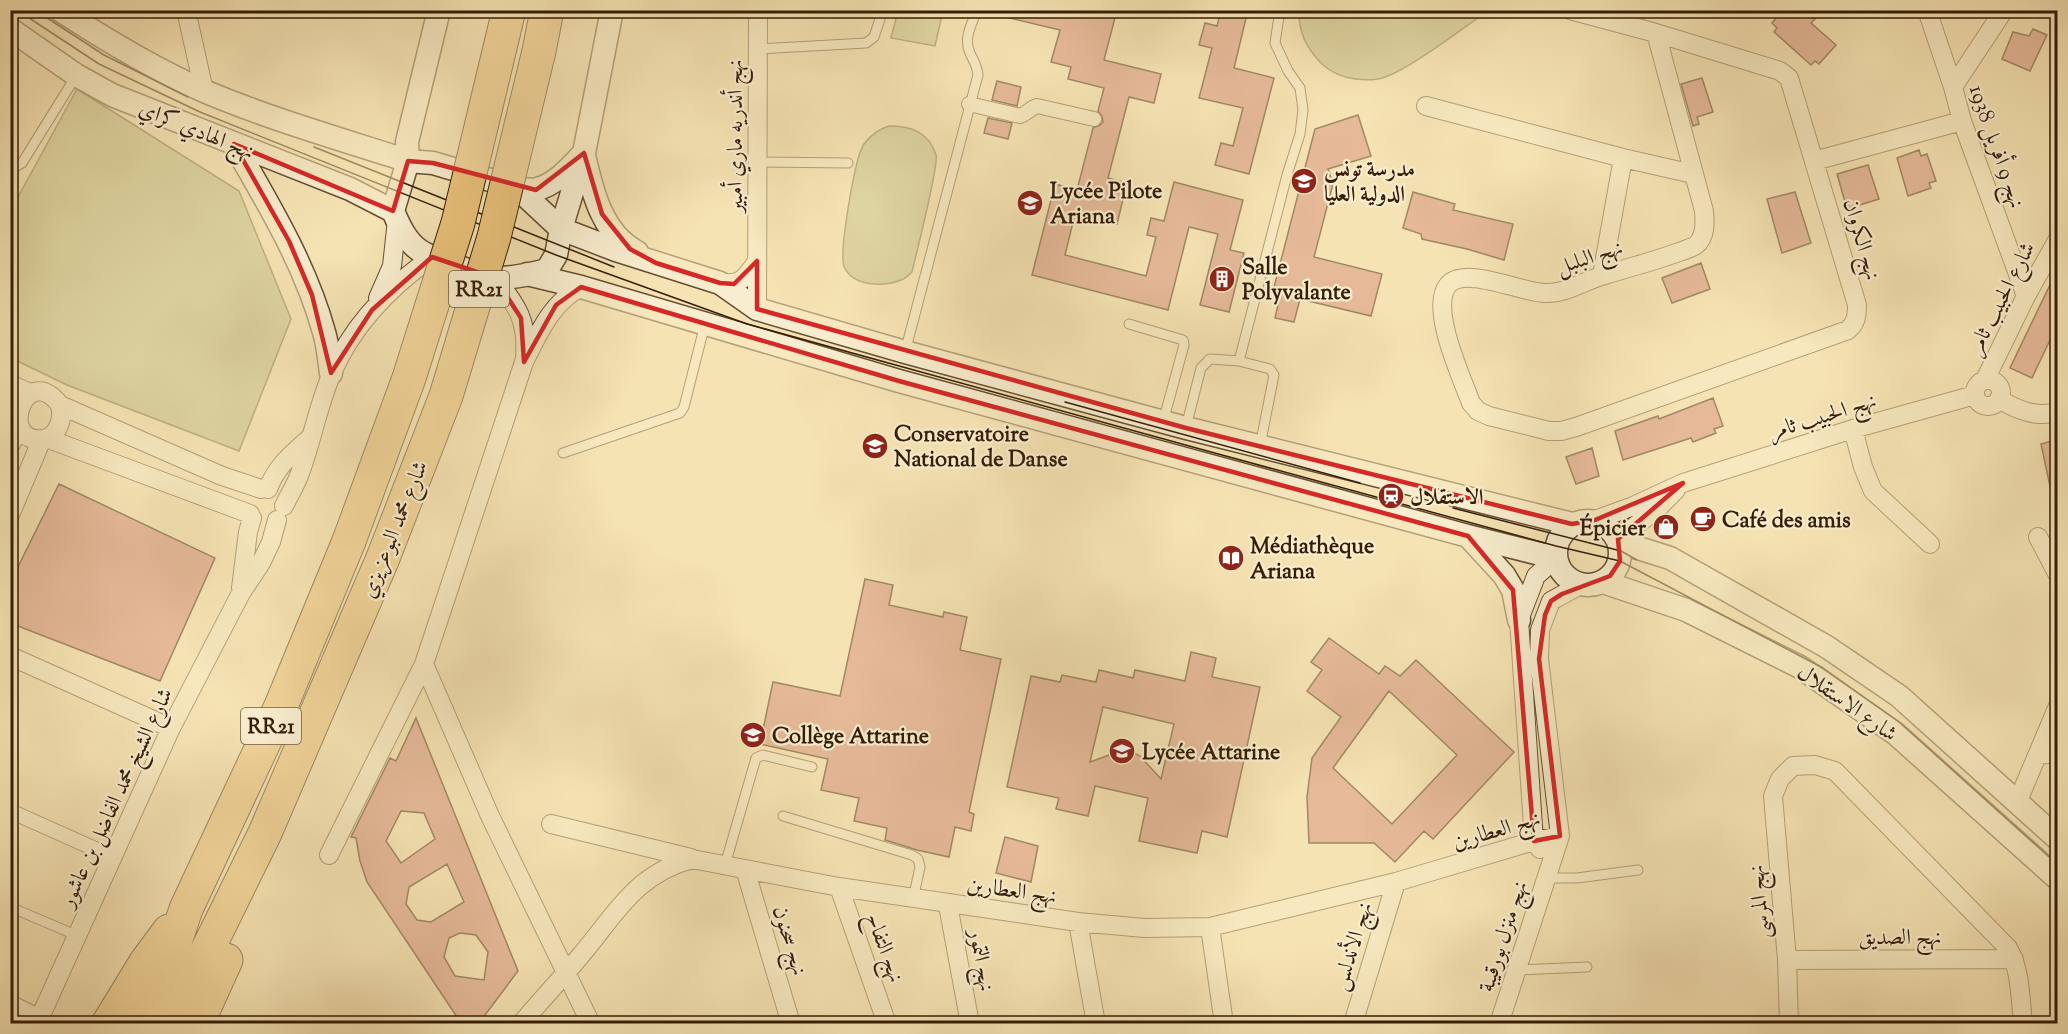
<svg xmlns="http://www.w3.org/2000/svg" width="2068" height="1034" viewBox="0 0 2068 1034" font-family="'Sorts Mill Goudy',Amiri,serif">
	<rect width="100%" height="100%" fill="#f5e3b3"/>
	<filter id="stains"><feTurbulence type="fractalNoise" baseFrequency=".00333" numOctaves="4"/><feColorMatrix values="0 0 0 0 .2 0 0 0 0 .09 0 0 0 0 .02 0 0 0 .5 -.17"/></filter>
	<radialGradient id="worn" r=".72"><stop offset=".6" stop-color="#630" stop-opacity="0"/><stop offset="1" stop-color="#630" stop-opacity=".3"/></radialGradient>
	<path fill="#c1c289" stroke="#7b7048" stroke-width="1.5" d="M898 11H943L935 46 891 38Z
		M1299 11V10L1488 11C1464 27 1403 75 1378 79 1358 82 1336 77 1322 64 1306 48 1299 33 1299 11Z
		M77 89 239 191 291 319 239 451 67 385 11 358V210Z
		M889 126C911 126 929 132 936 155 939 165 916 255 912 272 909 275 905 279 901 280 884 287 852 287 844 266 839 252 855 156 864 144 870 136 879 129 889 126Z"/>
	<path fill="#d3887b" stroke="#351d07" stroke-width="1.5" fill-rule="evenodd" d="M1002 10H1117L1104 60 1161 74 1154 103 1129 97 1108 178 1127 183 1117 224 1075 214 1065 255 1146 276 1156 237 1147 235 1151 218 1164 221 1174 182 1243 200 1230 250 1244 253 1229 312 1200 305 1218 234 1189 227 1168 310 1032 275 1055 184 1077 190 1093 128 1100 125 1103 122 1102 116 1098 111 1104 88 1068 79 1071 67 1051 62 1060 30 1001 16Z
		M1221 10H1248L1234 68 1274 78 1249 174 1215 165 1221 143 1233 146 1243 108 1199 98 1212 48 1199 45 1205 23 1217 26Z
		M1783 10H1807L1816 18 1811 23 1836 45 1819 64 1815 61 1811 65 1774 32 1777 28 1772 23Z
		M2033 29 2047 35 2030 71 2002 59 2013 32 2029 36Z
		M1702 78 1713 112 1697 117 1699 124 1693 126 1681 84Z
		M997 81 1021 87 1017 106 992 100Z
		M1358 115 1371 156 1328 169 1333 184 1314 257 1382 274 1371 316 1300 299 1294 322 1275 318 1281 292 1273 291 1315 129Z
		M988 118 1012 123 1008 139 984 133Z
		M1919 150 1921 156 1927 154 1936 181 1929 183 1931 188 1908 196 1897 158Z
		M1868 165 1879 199 1847 209 1837 174Z
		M1413 192 1455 204 1453 210 1513 224 1504 260 1467 249 1422 239 1421 234 1403 228Z
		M1795 192 1811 243 1782 253 1767 199Z
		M1701 263 1710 289 1672 303 1662 278Z
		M2058 268V323L2032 378 2010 368Z
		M1713 398 1723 426 1714 429 1716 433 1693 442 1691 438 1623 460 1615 431 1658 416 1659 419Z
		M2058 439V490L2051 491 2041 444Z
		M1592 448 1599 476 1576 484 1566 457Z
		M59 484 215 558 160 681 10 623V583Z
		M865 579 893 585 889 605 943 617 944 612 967 617 960 650 1001 659 969 812 974 814 971 831 955 827 949 857 917 850 885 840 887 828 854 821 859 798 821 790 828 759 760 744 773 682 840 696Z
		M1329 638 1379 674 1385 666 1400 676 1416 660 1514 752 1433 839 1424 831 1395 862 1374 843H1309L1307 797 1312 758 1341 717 1307 691 1322 670 1311 662ZM1389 691 1457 755 1392 824 1333 768Z
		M1191 652 1216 658 1212 677 1260 687 1227 837 1202 831 1197 853 1139 841 1148 798 1095 786 1088 816 1056 809 1059 798 1007 787 1031 676 1060 682 1062 675 1096 682 1099 670 1133 678 1135 670 1185 681ZM1103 707 1174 724 1161 779 1140 756 1130 751H1120L1090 762Z
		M416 718 518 971 479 1023H461L367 882 360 861 356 838 351 837 390 758 396 761ZM401 811 424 813 435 839 401 863 386 841ZM447 864 464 902 431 922 417 920 406 904 409 887ZM460 933 476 935 488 952 484 980 455 976 444 957 449 938Z
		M1005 837 1038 846 1031 882 996 873Z"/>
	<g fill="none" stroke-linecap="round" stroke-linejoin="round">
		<defs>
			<path id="service" d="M758 49 866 43 874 37 883 10
				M758 162 848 163
				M10 165 17 166 22 163 76 76
				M1129 324 1183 340 1184 345 1163 422
				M905 352 978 75C977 65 974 62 970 53 963 39 972 23 977 10
				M1239 361 1270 369 1274 375 1260 446
				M1186 427 1201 368 1210 359 1239 361 1287 175 1300 134 1303 110 1300 88 1288 71 1275 43 1280 10
				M563 453 680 413 684 407 705 324
				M783 816 912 855 918 859 920 867 913 899
				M725 865 756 758 763 755 812 767
				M1546 878H1577L1638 870
				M10 907 78 936
				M1517 970 1587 967"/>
			<path id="pedestrian" d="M969 104 1020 116C1027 114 1030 108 1037 106L1094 119
				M10 811 113 857
				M10 1002 40 1017"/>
			<path id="minor" d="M186 10 204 91
				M1570 10 1656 33 1780 71 1789 78 1857 305C1857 316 1856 323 1848 330L1576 427 1561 431H1549L1489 416 1478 411 1471 403C1462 378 1429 308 1448 285 1465 265 1522 293 1545 293 1566 294 1585 280 1605 275 1630 267 1655 261 1679 252 1684 250 1692 248 1696 245 1706 237 1705 221 1704 211L1656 33
				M1927 10 1953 87 1962 121 2026 296
				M1953 87 2004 10
				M1426 106 1623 158 1693 174
				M1814 161 1962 121
				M1602 275 1623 158
				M495 278C517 305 528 321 525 357
				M720 283C742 285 745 278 757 261
				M581 287C551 303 539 333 524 362L424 664 490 816 591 1024
				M378 298 392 266 397 220
				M757 309 758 10
				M1975 393a13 13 0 1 1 26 0a13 13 0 1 1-26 0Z
				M1985 380 2026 296 2058 239
				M10 384 30 393
				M1999 399C2017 410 2036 418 2058 412
				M60 405C64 422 56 442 35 439 0 434 27 362 60 405L222 476 261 489
				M1853 429 1863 467 1873 491 1930 544
				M46 438 250 514
				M10 446 18 429
				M268 489C277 465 292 454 310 438
				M284 506C289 495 296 485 300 473 312 441 318 405 332 373 353 324 390 287 432 257
				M10 515 42 439
				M1595 520 1631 507 1683 483 1853 429 1975 395
				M2038 537 2058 575
				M1618 539 1657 509 1676 490
				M241 588 248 532 252 518
				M10 656 171 728
				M2038 755 2058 753
				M2017 803 2058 706
				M551 824 691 858
				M1540 849 1534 841 1519 620 1536 576 1556 558
				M329 855 424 664
				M745 869 791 1024
				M839 887 887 1024
				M948 905 970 1024
				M1078 922 1096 1024
				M1210 927 1224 1024
				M1787 960 2014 959
				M37 1024 171 728 241 593 261 563 271 542 277 520
				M521 1024C541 1000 562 978 582 954 617 912 636 874 692 859L839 887 1078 922 1144 928 1210 927 1396 882 1534 841 1560 836
				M1353 1024 1396 882
				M1499 1024 1560 836 1539 659 1540 630 1551 601 1582 584
				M1789 1024 1787 960 1773 796 1780 779 1793 766 1815 765 1835 771 2008 948C2021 970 2020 998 2023 1024"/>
			<path id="tertiary" d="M60 10C106 40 154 69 204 91 270 119 340 139 408 161L407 142 439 10
				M612 10 584 153 561 229 616 250 720 283 757 309 905 352 1186 428 1572 524
				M10 29 76 75 112 95 350 189 393 211
				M234 144C269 205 305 264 324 332 328 345 329 360 331 373
				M584 155C592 191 602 234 637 252
				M408 161 433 163 517 188 561 229 556 255 547 270C532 274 514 278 497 278 486 277 428 257 419 250 406 241 399 225 393 211Z
				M517 188C523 189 531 191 537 189 555 185 570 168 583 154
				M527 274 581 287 899 381 1468 536 1556 558
				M1556 553a32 32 0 1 1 64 0a32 32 0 1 1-64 0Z
				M1469 537 1504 575 1513 590 1519 620
				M1619 542 1670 558 1827 647 1899 696 2058 839
				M1603 582 1686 610 1800 667 1896 734 2058 879"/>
			<path id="motorway" d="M108 1024 146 962 169 931
				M144 1024 162 981 186 909 281 706 349 541
				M171 1024 265 833 383 558
				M197 1024 226 960"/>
		</defs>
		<use href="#service" stroke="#654e32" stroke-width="11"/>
		<use href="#pedestrian" stroke="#654e32" stroke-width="16"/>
		<use href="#minor" stroke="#654e32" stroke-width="20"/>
		<use href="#tertiary" stroke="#654e32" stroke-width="25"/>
		<use href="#motorway" stroke="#351d07" stroke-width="35"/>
		<use href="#service" stroke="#f8edce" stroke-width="9"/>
		<use href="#pedestrian" stroke="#f8edce" stroke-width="14"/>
		<use href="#minor" stroke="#f8edce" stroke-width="18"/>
		<use href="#tertiary" stroke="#f8edce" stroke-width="22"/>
		<use href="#motorway" stroke="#eac27a" stroke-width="33"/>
		<path stroke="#351d07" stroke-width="1.5" d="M17 10 99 64 200 112 556 255 747 324 1211 452 1556 546 1620 561 1823 668 1899 722 2058 865
			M35 10 104 55 188 97
			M314 147 614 267
			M1065 402 1360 483
			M1453 508 1621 551 1637 560"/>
		<defs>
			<path id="motorway-bridge" d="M349 541 409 378 458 223 509 10
				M383 558 446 396 494 237 539 51 547 10"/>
		</defs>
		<use href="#motorway-bridge" stroke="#351d07" stroke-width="35" stroke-linecap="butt"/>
		<use href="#motorway-bridge" stroke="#eac27a" stroke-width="33"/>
	</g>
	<path d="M0 0H2068V1034H0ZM234 144 393 211 408 161 433 163 536 190 584 153 602 214 630 249 656 263 720 283 734 284 757 261V309L1186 428 1572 524 1595 520 1683 483 1618 539 1620 561 1610 576 1562 594 1551 601 1545 615 1539 659 1560 836 1534 841 1513 590 1468 536 899 381 581 287 556 305 524 362 521 318 495 278 432 257 372 310 331 373 312 295 289 241Z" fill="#f5e3b3" fill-opacity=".55" fill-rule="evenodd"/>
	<path fill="none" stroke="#d62828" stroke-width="4.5" stroke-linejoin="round" d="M234 144 393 211 408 161 433 163 536 190 584 153 602 214 630 249 656 263 720 283 734 284 757 261V309L1186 428 1572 524 1595 520 1683 483 1618 539 1620 561 1610 576 1562 594 1551 601 1545 615 1539 659 1560 836 1534 841 1513 590 1468 536 899 381 581 287 556 305 524 362 521 318 495 278 432 257 372 310 331 373 312 295 289 241Z"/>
	<defs>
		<symbol id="school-disc" viewBox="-11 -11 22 22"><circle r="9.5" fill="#8f2418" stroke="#f8edce"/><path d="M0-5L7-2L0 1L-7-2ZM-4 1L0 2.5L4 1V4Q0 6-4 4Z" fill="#fff"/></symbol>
		<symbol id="building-disc" viewBox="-11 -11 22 22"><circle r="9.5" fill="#8f2418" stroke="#f8edce"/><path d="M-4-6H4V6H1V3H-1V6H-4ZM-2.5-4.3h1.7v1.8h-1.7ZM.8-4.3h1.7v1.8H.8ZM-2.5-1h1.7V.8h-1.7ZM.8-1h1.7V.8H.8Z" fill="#fff"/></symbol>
		<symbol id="station-disc" viewBox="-11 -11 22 22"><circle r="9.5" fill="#8f2418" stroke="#f8edce"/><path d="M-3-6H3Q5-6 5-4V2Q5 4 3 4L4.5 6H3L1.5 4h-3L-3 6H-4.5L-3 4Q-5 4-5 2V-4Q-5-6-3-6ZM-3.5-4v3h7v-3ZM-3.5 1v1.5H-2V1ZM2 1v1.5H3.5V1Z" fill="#fff"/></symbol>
		<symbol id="cafe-disc" viewBox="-11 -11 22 22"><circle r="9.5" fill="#8f2418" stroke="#f8edce"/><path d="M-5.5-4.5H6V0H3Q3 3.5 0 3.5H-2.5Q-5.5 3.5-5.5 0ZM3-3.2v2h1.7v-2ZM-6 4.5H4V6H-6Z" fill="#fff"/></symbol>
		<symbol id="shop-disc" viewBox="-11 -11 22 22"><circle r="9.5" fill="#8f2418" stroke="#f8edce"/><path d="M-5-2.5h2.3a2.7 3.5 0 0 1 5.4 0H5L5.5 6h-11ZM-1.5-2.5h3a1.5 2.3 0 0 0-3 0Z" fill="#fff"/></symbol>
		<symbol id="library-disc" viewBox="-11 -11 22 22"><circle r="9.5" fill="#8f2418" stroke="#f8edce"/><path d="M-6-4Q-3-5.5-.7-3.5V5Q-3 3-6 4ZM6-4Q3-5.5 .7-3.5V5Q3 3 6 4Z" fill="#fff"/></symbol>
	</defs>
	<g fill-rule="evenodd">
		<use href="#school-disc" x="1289" y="166" width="30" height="30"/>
		<use href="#school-disc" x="1015" y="188" width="30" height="30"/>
		<use href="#building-disc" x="1207" y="264" width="30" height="30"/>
		<use href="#school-disc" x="860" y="431" width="30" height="30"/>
		<use href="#station-disc" x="1376" y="481" width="30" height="30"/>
		<use href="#cafe-disc" x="1688" y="504" width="30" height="30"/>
		<use href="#shop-disc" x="1651" y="512" width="30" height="30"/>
		<use href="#library-disc" x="1216" y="543" width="30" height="30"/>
		<use href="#school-disc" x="738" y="720" width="30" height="30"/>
		<use href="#school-disc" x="1107" y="736" width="30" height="30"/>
	</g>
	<g text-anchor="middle" stroke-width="4.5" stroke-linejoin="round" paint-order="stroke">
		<g fill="#f8edce" stroke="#705b43" stroke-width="1.5">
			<rect x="449" y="271" width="60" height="36" rx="4.5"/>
			<rect x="241" y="708" width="60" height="36" rx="4.5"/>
		</g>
		<g font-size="21" font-weight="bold" fill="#351d07">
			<text x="479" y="296">RR21</text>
			<text x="271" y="733">RR21</text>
		</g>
		<g font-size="22" fill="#351d07" stroke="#f8edce">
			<text transform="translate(197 129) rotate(22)" y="8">نهج الهادي كراي</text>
			<text transform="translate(734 136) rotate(-90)" y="8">نهج أندريه ماري أمبير</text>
			<text transform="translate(1998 146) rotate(71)" y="8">نهج 9 أفريل 1938</text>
			<text transform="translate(1863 239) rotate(74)" y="8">نهج الكروان</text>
			<text transform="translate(1589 256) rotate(-18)" y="8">نهج البلبل</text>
			<text transform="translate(2000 298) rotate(-63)" y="8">شارع الحبيب ثامر</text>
			<text transform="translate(1822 415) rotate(-17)" y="8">نهج الحبيب ثامر</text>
			<text transform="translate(393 529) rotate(-68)" y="8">شارع محمد البوعزيزي</text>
			<text transform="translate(1848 702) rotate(35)" y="8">شارع الاستقلال</text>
			<text transform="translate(115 797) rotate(-65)" y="8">شارع الشيخ محمد الفاضل بن عاشور</text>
			<text transform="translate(1496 829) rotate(-16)" y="8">نهج العطارين</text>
			<text transform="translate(1012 889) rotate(8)" y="8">نهج العطارين</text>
			<text transform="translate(1758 902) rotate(-95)" y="8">نهج المرسى</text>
			<text transform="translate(1502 936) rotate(-72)" y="8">نهج منزل بورقيبة</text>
			<text x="1900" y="944">نهج الصديق</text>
			<text transform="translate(791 940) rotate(73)" y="8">نهج سحنون</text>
			<text transform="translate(1351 946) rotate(-73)" y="8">نهج الأندلس</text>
			<text transform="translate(886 947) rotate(70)" y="8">نهج التفاح</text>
			<text transform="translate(983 960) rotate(80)" y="8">نهج التمور</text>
		</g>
		<g font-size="22" font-weight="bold" fill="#351d07" stroke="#f8edce" text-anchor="start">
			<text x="1324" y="176">مدرسة تونس<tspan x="1324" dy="25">الدولية العليا</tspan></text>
			<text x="1050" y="198">Lycée Pilote<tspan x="1050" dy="25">Ariana</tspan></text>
			<text x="1242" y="274">Salle<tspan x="1242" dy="25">Polyvalante</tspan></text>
			<text x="894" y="441">Conservatoire<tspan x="894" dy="25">National de Danse</tspan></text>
			<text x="1410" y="504">الاستقلال</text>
			<text x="1722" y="527">Café des amis</text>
			<text x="1646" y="535" text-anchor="end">Épicier</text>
			<text x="1250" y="553">Médiathèque<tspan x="1250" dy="25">Ariana</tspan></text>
			<text x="772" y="743">Collège Attarine</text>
			<text x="1142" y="759">Lycée Attarine</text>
		</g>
	</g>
	<rect width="2068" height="1034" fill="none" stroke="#f5e3b3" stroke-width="36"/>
	<rect x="12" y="12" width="2044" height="1010" fill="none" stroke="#351d07" stroke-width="3"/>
	<rect x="18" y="18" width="2032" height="998" fill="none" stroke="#351d07" stroke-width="1.5"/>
	<rect width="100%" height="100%" filter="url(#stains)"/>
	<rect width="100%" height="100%" fill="url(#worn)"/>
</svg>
